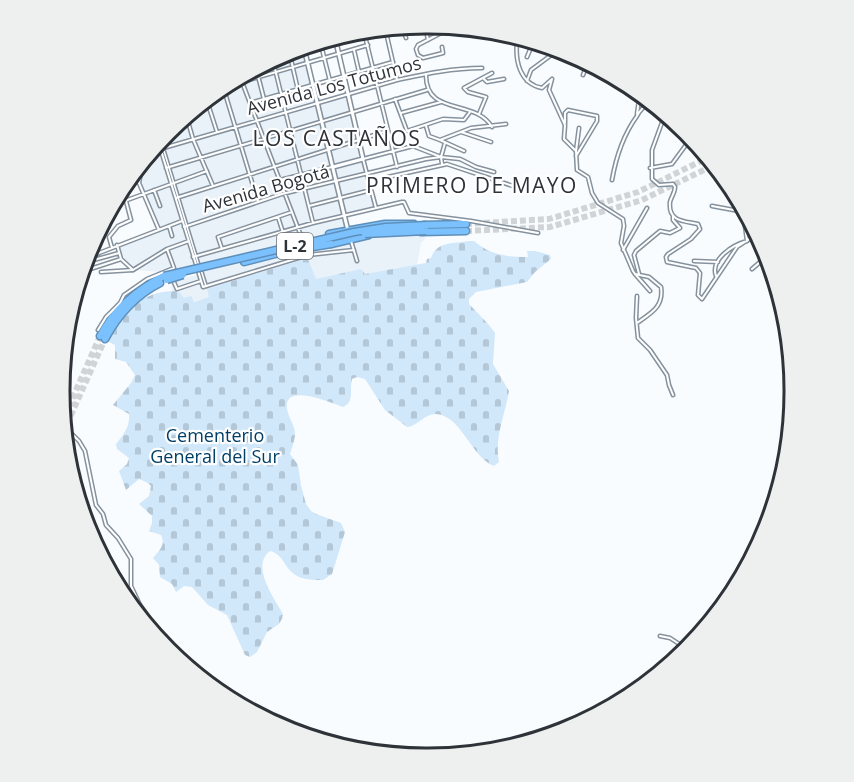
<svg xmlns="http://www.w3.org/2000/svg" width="854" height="782" viewBox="0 0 854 782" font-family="'Open Sans',sans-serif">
	<defs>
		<pattern id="cemetery-stones" width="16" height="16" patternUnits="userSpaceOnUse" patternTransform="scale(1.5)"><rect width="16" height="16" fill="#d1e7fa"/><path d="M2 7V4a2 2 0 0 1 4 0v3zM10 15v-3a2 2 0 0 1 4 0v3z" fill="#b4c7d7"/></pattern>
	</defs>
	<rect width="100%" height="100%" fill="#f9fcfe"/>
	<path fill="#e9f1f9" d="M302 49 316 105 347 96 374 207 343 214 346 228 286 245 288 252 376 236 424 234 425 239 421 243 417 265 365 274 361 269 315 280 304 259 207 290 210 297 193 302 184 299 178 291H172L171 282 203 273 201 266 170 272 173 267 159 272 126 269 125 263 121 264 116 245 160 230 145 193H143L137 181 140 173 168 131 287 52Z"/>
	<path fill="url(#cemetery-stones)" d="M469 241H474C490 255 507 257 528 257L527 251H535L550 255 551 259 535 272 527 282 476 292 469 299V304L489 325 495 333 493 364 509 391C505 415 494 438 499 462L494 466C471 457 461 415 436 414 424 414 418 426 407 427L385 410 365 379 357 377 352 379C349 390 355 402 343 407 332 403 284 382 287 408 288 418 296 426 295 436 294 442 292 448 290 454L298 465 301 485 306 504 311 511 316 514 341 523 345 532 332 574 323 580C314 580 301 580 294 574 284 567 283 554 270 551 250 566 275 599 283 614L282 619 279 624 267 632 257 652 250 657 245 655 227 615 208 605 192 587 184 586 176 592 172 584 160 577 159 565 153 558C159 551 166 545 161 535L149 531 152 523V516L139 504 149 496 151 486 148 483 139 479 126 490 119 471 127 464 129 458 117 449 116 444C124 434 130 427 129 414L113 405 131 383 135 375 126 362 115 359V345L107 341C125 311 141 290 178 291L184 298 191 296 194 302 209 297 207 289 304 259H308L316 279 361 269 365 274 426 263 427 259 431 258C437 241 453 244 469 241Z"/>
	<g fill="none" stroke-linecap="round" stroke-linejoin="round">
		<path stroke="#d0d4d6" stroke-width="6" stroke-dasharray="6 3" stroke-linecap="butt" d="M466 224 549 219 638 192 705 159
			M466 231 550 227 642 200 710 167
			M65 415 100 336
			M67 424 105 339"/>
		<defs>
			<path id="pedestrian" d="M161 141 199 266
				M201 270 206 286"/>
			<path id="minor" d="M438 26 441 33 451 29
				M403 29 406 38
				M426 30 428 40
				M386 32 397 80
				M441 33 418 45 416 49 418 55 423 58 443 53 442 47
				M365 36 397 167
				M517 42C515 61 520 84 542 88L552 79 549 90 565 125 564 139 576 151 577 170 588 177 592 193 598 203 623 219 624 226 621 243 633 271 635 274 649 277 661 287C664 307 651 313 637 323
				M321 45 330 81
				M354 50 359 72
				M289 51 298 90
				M527 57 532 45
				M273 61 313 223
				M257 72 264 99
				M426 74C425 117 475 98 492 127
				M583 75 587 65
				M484 79 487 82 504 79
				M527 81 531 70 558 50
				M242 82 303 241
				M242 82 368 45
				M225 93 258 202
				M395 99 407 131 443 119 464 120 470 112
				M250 103 393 62
				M208 104 217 132
				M401 113 441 102
				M479 114 486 97 468 92 464 88 492 73
				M637 114 639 100
				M664 117 652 150V179L659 185 673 184 675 187C675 193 671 197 670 202 668 222 684 221 698 224L700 229 691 239 668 254 666 257 667 262 696 268 700 273 698 295 702 299 737 247 748 240 754 233
				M187 118 193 139 213 186
				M565 123V113L568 110 597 116V121L576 156
				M426 126 429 136 440 140 471 128 506 124
				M461 132 491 142
				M440 140 464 151
				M159 144 203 287 308 255 354 250
				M160 149 397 80C425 74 453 68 482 68
				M576 151 579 128
				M442 164 441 157 445 143
				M166 168 427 90
				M650 168 672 164 691 138
				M141 172 139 183 159 230
				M388 177 447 164 519 188
				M280 180 332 167
				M612 180C616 157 624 134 637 116 639 111 643 109 646 104
				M154 190 160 206
				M176 198 387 131
				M119 203 207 171
				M309 206 371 190
				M712 206 739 211
				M376 208 363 159 413 146 441 157
				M278 217 286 242
				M169 226 172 236
				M184 227 282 194 426 159 441 157 460 159 476 167 494 172
				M747 234 749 225
				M750 238 754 243 761 242
				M351 241 357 261
				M117 245 121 259 133 270
				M112 248 109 237 118 226 131 220 126 201
				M222 249 218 237 292 212
				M623 250 647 208
				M193 257 313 223 402 202H404L409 213 471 221 538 233
				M90 261 119 253
				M694 261 718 262
				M85 265 99 253 182 221
				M752 269 767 256
				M84 271 121 259
				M101 272 133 270 167 249 189 241
				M635 274 650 291
				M639 274 634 255 636 251 660 231 670 233 680 228 673 220V216
				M716 276C710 259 733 245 747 241L744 218
				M173 280 177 289 201 281
				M637 296 636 318 638 338 650 350 667 375 669 385 673 395
				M98 330 106 317 120 303 124 295 147 279 174 268 167 249
				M62 401 65 406V414
				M68 430 79 441 85 451 96 505 103 514 106 525 118 538 131 559V586L140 605 154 625V631
				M660 636 670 638 687 649"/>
			<path id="tertiary" d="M304 48 348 231
				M333 167 363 159 336 42"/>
			<path id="motorway" d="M424 225 466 224
				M421 232 466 231
				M329 234 385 224H414
				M331 244 369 235
				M244 262 283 252
				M100 336C115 308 136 290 164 276
				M105 339C118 315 136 295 160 283"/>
		</defs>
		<use href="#pedestrian" stroke="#85929e" stroke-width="4.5"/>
		<use href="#minor" stroke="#85929e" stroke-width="5"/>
		<use href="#tertiary" stroke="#85929e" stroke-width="6"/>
		<use href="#motorway" stroke="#5f8fb9" stroke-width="9"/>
		<use href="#pedestrian" stroke="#fff" stroke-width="1.5"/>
		<use href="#minor" stroke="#fff" stroke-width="2"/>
		<use href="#tertiary" stroke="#fff" stroke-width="3"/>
		<use href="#motorway" stroke="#7ac1fe" stroke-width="6"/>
		<defs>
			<path id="motorway-bridge" d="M365 234 426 231
				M283 252 331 244
				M164 276 354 232 386 227 427 225
				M167 280 183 275"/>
		</defs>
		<use href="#motorway-bridge" stroke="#5f8fb9" stroke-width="9" stroke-linecap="butt"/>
		<use href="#motorway-bridge" stroke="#7ac1fe" stroke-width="6"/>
	</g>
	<g text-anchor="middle" stroke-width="4.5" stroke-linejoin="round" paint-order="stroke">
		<rect fill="#fff" stroke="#6c7074" stroke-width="1.5" x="277" y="233" width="36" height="26" rx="4.5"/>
		<g font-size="16" font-weight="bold" fill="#2d3338">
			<text x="295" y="252">L-2</text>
		</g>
		<g font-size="18" fill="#2d3338" stroke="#fff">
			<text transform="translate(334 86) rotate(-15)" y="6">Avenida Los Totumos</text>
			<text transform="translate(266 189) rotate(-16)" y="6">Avenida Bogotá</text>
		</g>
		<g font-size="18" fill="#003f68" stroke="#fff">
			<text x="215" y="442">Cementerio<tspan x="215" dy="21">General del Sur</tspan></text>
		</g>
		<g font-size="21" letter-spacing="1.5" fill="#2d3338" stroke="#fff">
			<text x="337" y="146">LOS CASTAÑOS</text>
			<text x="472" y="193">PRIMERO DE MAYO</text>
		</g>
	</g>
	<path d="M0 0H854V782H0ZM426 34H428A356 356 0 0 1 784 390V392A356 356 0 0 1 428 748H426A356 356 0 0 1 70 392V390A356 356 0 0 1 426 34Z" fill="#eeefef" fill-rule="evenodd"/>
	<path fill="none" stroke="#2d3338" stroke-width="3" d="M426 34H428A356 356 0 0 1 784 390V392A356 356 0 0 1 428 748H426A356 356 0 0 1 70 392V390A356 356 0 0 1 426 34Z"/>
</svg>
